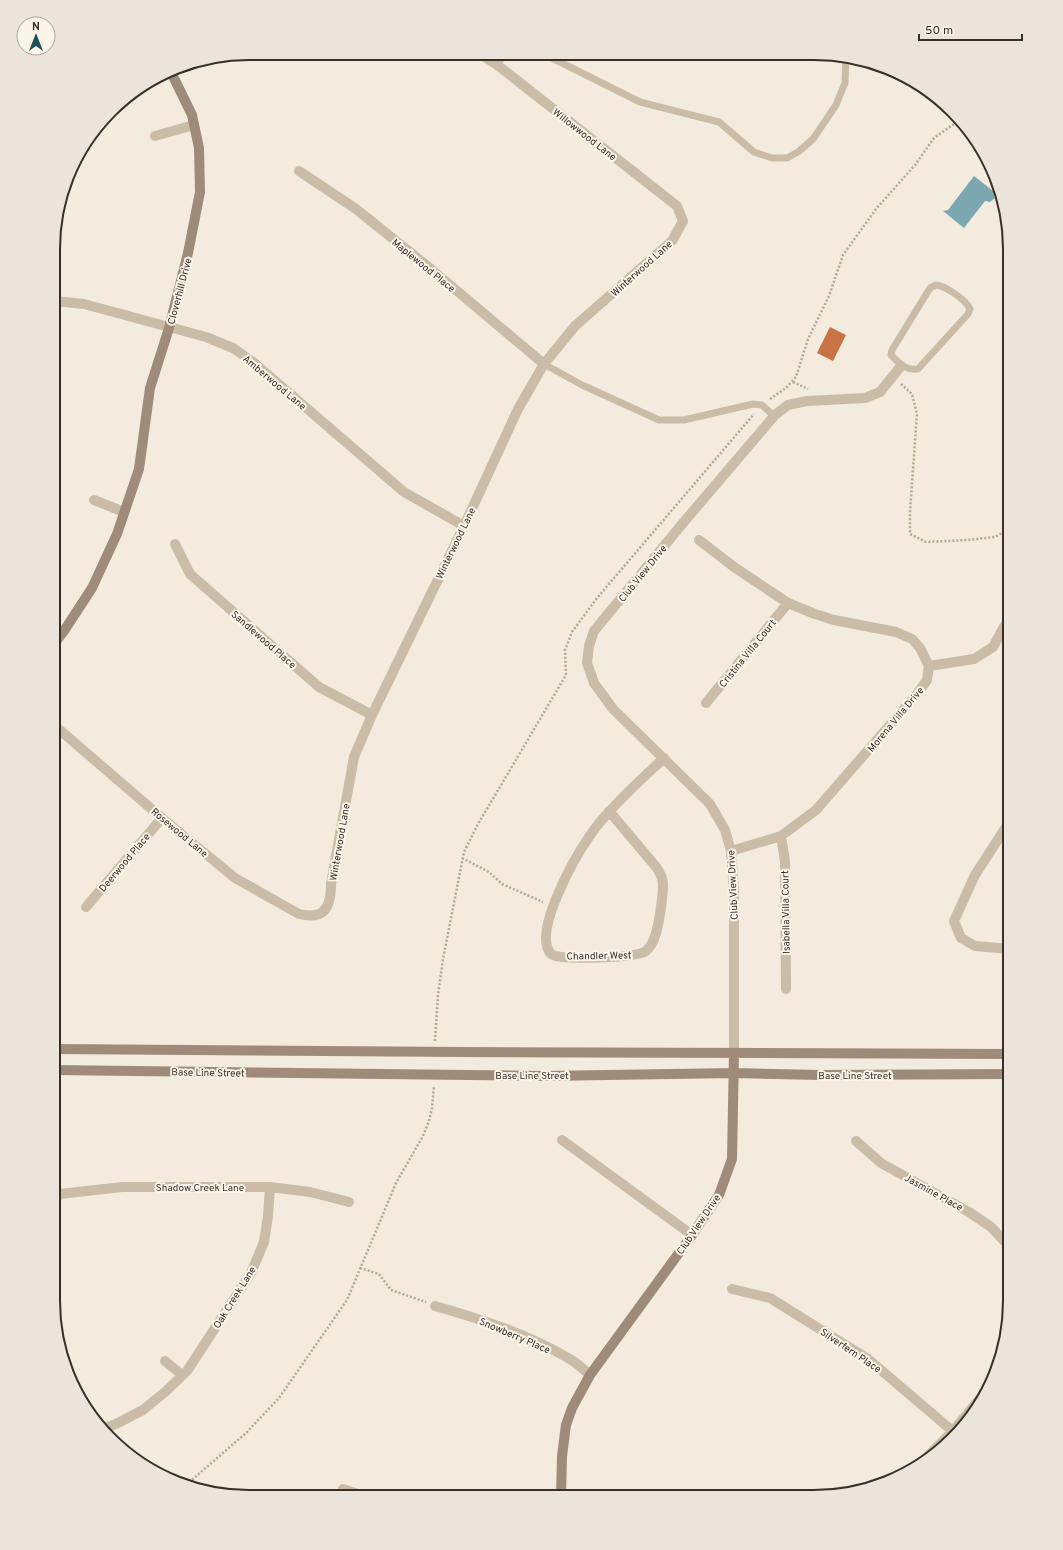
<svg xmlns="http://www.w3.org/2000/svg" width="1063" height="1550" viewBox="0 0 1063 1550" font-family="Overpass,sans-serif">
	<rect width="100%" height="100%" fill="#f3ebdd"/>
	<path fill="#7ba8b0" d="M974 176 993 191 995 198 990 202 985 201 964 228 943 211 948 210Z"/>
	<path fill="#c77346" d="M830 327 846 335 833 361 817 353Z"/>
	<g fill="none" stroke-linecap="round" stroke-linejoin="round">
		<path stroke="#b7a692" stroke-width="2.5" stroke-dasharray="2 2" stroke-linecap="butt" d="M793 382 808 389
			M901 384 912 394 917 414 910 511V534L926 542 967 540 995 537 1010 528
			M770 399 786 388 796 377 808 339 829 296 843 255 876 209 915 165 934 138 961 119
			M462 858 489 872 502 884 543 902
			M435 1041 438 995 443 959 464 852 478 824 566 675 565 650 572 632 597 598 754 414
			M360 1268 379 1274 391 1290 426 1302
			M186 1485 246 1433 279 1398 347 1300 396 1183 423 1136 429 1121 432 1108 434 1086"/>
		<path stroke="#cbbca8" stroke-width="7" d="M544 54 640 102 719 122 754 152 772 158H787L798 152 813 139 836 105 845 83 846 56
			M496 64 507 54
			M936 285C946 286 966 300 970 309L968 314 918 369C905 371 899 363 891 355L892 350 930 288Z
			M544 364 582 385 659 420H684L753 404 762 405 774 416"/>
		<path stroke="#cbbca8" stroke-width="10" d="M155 136 194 125
			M299 171 356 209 431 269 544 364
			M55 301 84 304 206 337 233 348 253 362 404 492 464 526
			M94 500 124 512
			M699 540 734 567 788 603 815 614 834 620 896 632 912 639 920 648 929 666 927 680 917 694 816 810 781 836 731 851
			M175 544 190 574 319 687 372 715
			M929 666 974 659 993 647 1005 625
			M706 703 788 603
			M54 725 162 818 235 878 299 914C324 920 331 908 331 884L354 757 372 715 464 526 518 409 544 364 575 326 672 241 683 221 677 206 496 64 480 54
			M609 811 657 868C660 873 663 879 663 885 663 895 659 926 655 936 654 940 650 948 646 951 636 958 564 960 553 955 551 954 549 952 549 951 535 928 575 857 589 837 595 828 602 819 610 811 627 792 646 775 664 758
			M781 836 785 861 786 989
			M86 907 162 818
			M1010 949 975 946 961 938 954 921 975 875 1010 821
			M734 1053V891L731 851 725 830 710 804 613 709 594 683 587 663 589 646 594 631 683 523 775 415 788 405 807 401 865 398 880 392 901 366
			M562 1140 692 1235
			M856 1141 881 1163 969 1212 991 1227 1010 1247
			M53 1202 60 1194 122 1187H270L310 1192 349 1202
			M732 1289 770 1298 868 1359 956 1434
			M435 1306C481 1319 527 1334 568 1358 576 1362 583 1369 590 1375
			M165 1361 182 1375
			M101 1429 116 1424 143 1410 165 1392 187 1371 251 1273 264 1242 268 1216 270 1187
			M921 1463 953 1431 987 1390
			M343 1489 363 1496"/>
		<path stroke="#9f8b79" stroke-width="10" d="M54 644 64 631 92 588 117 534 139 469 150 388 169 328 188 253 200 192 199 148 192 115 170 70
			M53 1049 460 1052 1010 1054
			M53 1070 543 1076 735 1073 821 1075 1010 1074
			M561 1496 562 1456 566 1425 572 1408 590 1375 692 1235 719 1195 732 1159 734 1053"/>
	</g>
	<g text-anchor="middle" stroke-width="4" stroke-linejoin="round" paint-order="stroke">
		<g font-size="10" fill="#382f28" stroke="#faf4e9">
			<text transform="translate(585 134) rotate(38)" y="4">Willowwood Lane</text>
			<text transform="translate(424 265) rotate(39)" y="4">Maplewood Place</text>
			<text transform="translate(641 268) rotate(-42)" y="4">Winterwood Lane</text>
			<text transform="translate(179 291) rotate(-75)" y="4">Cloverhill Drive</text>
			<text transform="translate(275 382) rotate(40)" y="4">Amberwood Lane</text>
			<text transform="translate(455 543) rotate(-64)" y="4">Winterwood Lane</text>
			<text transform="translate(642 573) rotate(-51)" y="4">Club View Drive</text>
			<text transform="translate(264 639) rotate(41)" y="4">Sandlewood Place</text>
			<text transform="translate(747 653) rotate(-51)" y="4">Cristina Villa Court</text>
			<text transform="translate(895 719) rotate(-50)" y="4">Morena Villa Drive</text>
			<text transform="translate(180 832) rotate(40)" y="4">Rosewood Lane</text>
			<text transform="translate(339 842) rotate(-80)" y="4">Winterwood Lane</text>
			<text transform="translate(124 862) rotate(-50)" y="4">Deerwood Place</text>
			<text transform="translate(732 885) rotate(-93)" y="4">Club View Drive</text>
			<text transform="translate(785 912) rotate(-91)" y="4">Isabella Villa Court</text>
			<text transform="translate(599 955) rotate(-1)" y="4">Chandler West</text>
			<text transform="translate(208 1072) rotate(1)" y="4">Base Line Street</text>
			<text x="532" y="1079">Base Line Street</text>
			<text x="855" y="1079">Base Line Street</text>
			<text x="200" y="1191">Shadow Creek Lane</text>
			<text transform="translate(934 1192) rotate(29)" y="4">Jasmine Place</text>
			<text transform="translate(698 1224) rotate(-56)" y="4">Club View Drive</text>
			<text transform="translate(234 1297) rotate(-58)" y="4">Oak Creek Lane</text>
			<text transform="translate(515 1335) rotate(23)" y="4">Snowberry Place</text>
			<text transform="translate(851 1350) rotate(34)" y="4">Silverfern Place</text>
		</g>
	</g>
	<path d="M0 0H1063V1550H0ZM249 60H814A189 189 0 0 1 1003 249V1301A189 189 0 0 1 814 1490H249A189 189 0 0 1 60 1301V249A189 189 0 0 1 249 60Z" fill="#eae4da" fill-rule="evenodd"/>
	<path fill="none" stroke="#382f28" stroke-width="2" d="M249 60H814A189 189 0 0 1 1003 249V1301A189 189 0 0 1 814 1490H249A189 189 0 0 1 60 1301V249A189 189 0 0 1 249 60Z"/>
	<g transform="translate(36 36)"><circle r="19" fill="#faf4e9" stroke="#aca59c"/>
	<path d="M0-3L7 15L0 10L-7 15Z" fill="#1d4f5a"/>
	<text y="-6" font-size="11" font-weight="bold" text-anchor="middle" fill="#382f28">N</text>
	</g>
	<path d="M919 34v6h103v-6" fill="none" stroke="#382f28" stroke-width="2"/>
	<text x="925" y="34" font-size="12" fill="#382f28" stroke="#faf4e9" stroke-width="3" paint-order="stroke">50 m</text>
</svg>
